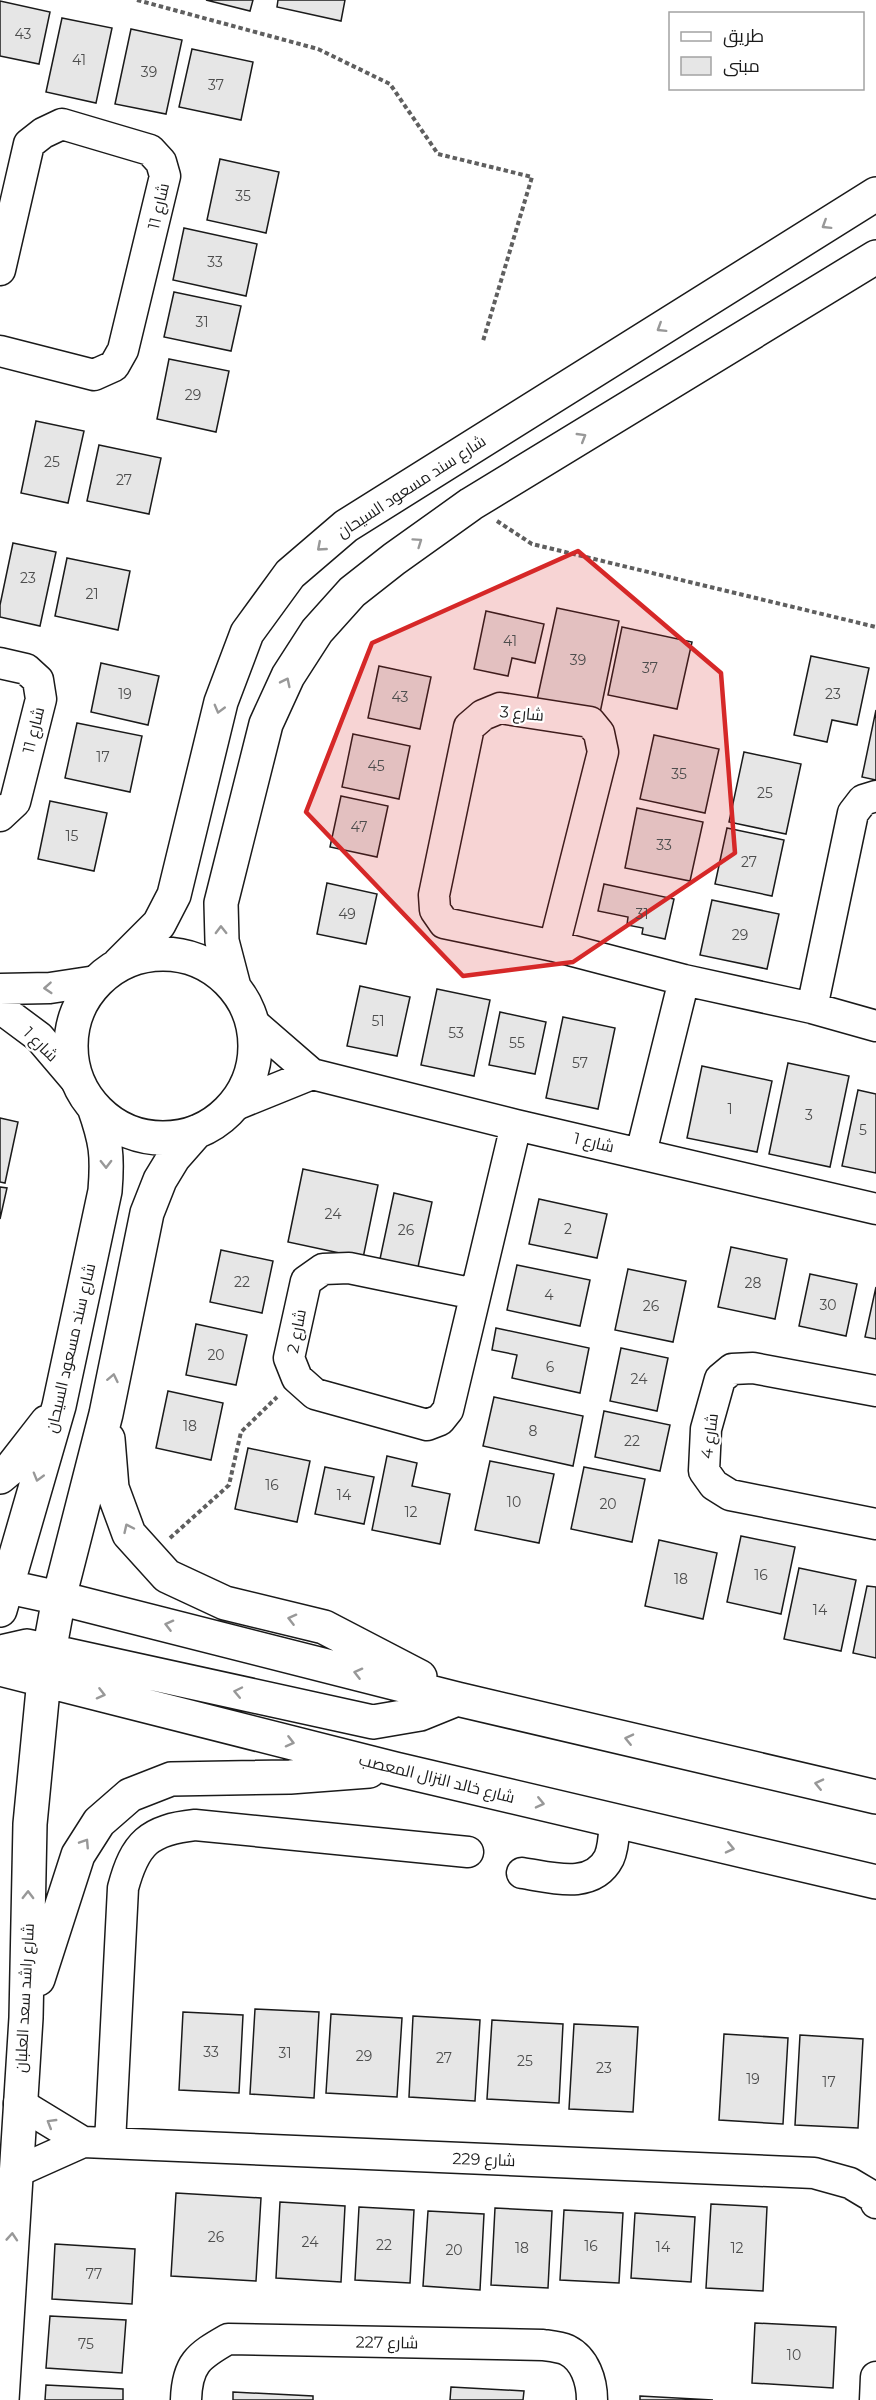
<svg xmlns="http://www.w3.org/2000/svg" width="876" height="2400" viewBox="0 0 876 2400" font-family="Montserrat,Cairo,sans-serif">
	<rect width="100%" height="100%" fill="#fff"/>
	<path fill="#e6e6e6" stroke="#1a1a1a" stroke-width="1.5" d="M206 0H253L250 11Z
		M278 0H345L341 21 277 7Z
		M0 1 50 12 39 64 0 56Z
		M62 18 112 28 96 103 46 92Z
		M131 29 182 40 166 114 115 104Z
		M192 49 253 62 241 120 179 107Z
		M220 159 279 172 266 233 207 220Z
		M184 228 257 244 246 296 173 280Z
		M174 292 241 306 231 351 164 337Z
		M169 359 229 371 216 432 157 419Z
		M36 421 84 431 68 503 21 493Z
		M99 445 161 458 149 514 87 501Z
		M13 543 56 552 40 626 0 617V605Z
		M67 558 130 571 118 630 55 616Z
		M557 608 619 621 600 713 537 700Z
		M486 611 544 624 535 663 512 658 508 676 474 669Z
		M622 627 692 642 677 709 608 695Z
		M811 656 869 668 857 725 832 720 827 742 794 735Z
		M101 663 159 676 148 725 91 712Z
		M379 666 431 677 420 729 368 718Z
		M876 710V780L862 777Z
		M77 723 142 736 130 792 65 778Z
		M353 734 410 746 399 799 342 787Z
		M654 735 719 749 705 813 640 799Z
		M744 752 801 764 786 834 729 822Z
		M341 796 388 806 377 857 330 847Z
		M50 801 107 813 94 871 38 859Z
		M637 808 703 822 690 881 625 868Z
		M727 828 784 840 772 896 715 884Z
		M327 883 377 894 366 944 317 934Z
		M604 884 674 899 665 939 642 934 643 928 627 925 628 917 598 911Z
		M712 900 779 914 767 969 700 955Z
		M360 986 410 997 397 1056 347 1046Z
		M437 989 490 1000 474 1076 421 1065Z
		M500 1012 546 1022 535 1074 489 1065Z
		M563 1017 615 1028 598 1109 546 1098Z
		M788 1063 849 1076 830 1167 769 1154Z
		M702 1066 772 1081 757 1152 687 1138Z
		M858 1090 876 1094V1173L842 1166Z
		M0 1118 18 1122 5 1183 0 1182Z
		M303 1169 378 1185 363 1258 288 1242Z
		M0 1187 7 1188 0 1219Z
		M394 1193 432 1202 418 1267 380 1259Z
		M539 1199 607 1214 597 1258 529 1244Z
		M731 1247 787 1259 775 1319 718 1307Z
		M221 1250 273 1261 262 1313 210 1302Z
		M517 1265 590 1280 580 1326 507 1310Z
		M628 1269 686 1281 673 1342 615 1330Z
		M810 1274 857 1284 846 1336 799 1326Z
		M876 1287V1339L865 1337Z
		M196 1324 247 1335 236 1385 186 1375Z
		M496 1328 589 1348 580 1393 512 1378 517 1355 492 1350Z
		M621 1348 668 1358 657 1411 610 1401Z
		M168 1391 223 1403 211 1460 156 1448Z
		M494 1397 583 1416 573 1466 483 1446Z
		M604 1411 670 1425 660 1471 595 1457Z
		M248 1448 310 1461 297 1522 235 1509Z
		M387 1456 417 1463 412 1486 450 1494 440 1544 372 1530Z
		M490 1461 554 1474 539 1543 475 1530Z
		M325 1467 374 1477 364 1524 315 1514Z
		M584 1467 645 1479 632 1542 571 1529Z
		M741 1536 795 1547 781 1614 727 1602Z
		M659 1540 717 1553 703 1619 645 1606Z
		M799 1568 856 1580 841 1651 784 1639Z
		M867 1586 876 1587V1658L853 1653Z
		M255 2009 319 2012 314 2098 250 2094Z
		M183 2012 243 2015 239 2093 179 2090Z
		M331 2014 402 2018 397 2097 326 2093Z
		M413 2016 480 2020 475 2101 409 2097Z
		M492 2020 563 2024 559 2103 487 2099Z
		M574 2024 638 2027 633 2112 569 2109Z
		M724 2034 788 2038 783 2124 719 2120Z
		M800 2035 863 2039 858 2128 795 2125Z
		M176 2193 261 2198 256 2281 171 2276Z
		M280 2202 345 2206 341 2282 276 2278Z
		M711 2204 767 2207 763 2291 706 2288Z
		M359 2207 414 2210 410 2283 355 2280Z
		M495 2208 552 2211 548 2288 491 2285Z
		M564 2210 623 2213 619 2283 560 2280Z
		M428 2211 484 2214 480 2290 423 2286Z
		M635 2213 695 2217 691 2282 631 2278Z
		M55 2244 135 2249 132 2304 52 2299Z
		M50 2316 126 2320 122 2373 46 2368Z
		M755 2323 836 2327 833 2388 752 2383Z
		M46 2385 123 2389V2400H45Z
		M451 2387 524 2391 523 2400H450Z
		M233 2392 313 2396V2400H233Z
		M640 2396 713 2400H640Z"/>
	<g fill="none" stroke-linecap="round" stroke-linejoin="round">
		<defs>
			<path id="minor" d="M0 270 29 144 43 133 62 124 150 150 161 162 165 176 123 350 114 366 94 375 0 351
				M0 663 26 669 38 680 41 699 15 802 0 816
				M554 946 603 752 599 733 590 722 500 708 483 715 469 727 434 895 435 910 444 923 554 946 684 980 812 1008 876 1026
				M0 989 50 988 96 981
				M0 1008 39 1037 79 1084
				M812 1008 853 813 863 800 876 796
				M252 1022 312 1074 516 1125 876 1209
				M233 1106 312 1074
				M641 1153 684 980
				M475 1294 349 1268 323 1269 306 1281 289 1358 297 1378 315 1394 427 1425 440 1420 448 1410 516 1125
				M876 1391 753 1368 732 1369 720 1379 706 1429 704 1471 714 1485 730 1495 876 1524
				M522 1873C550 1877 592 1891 609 1858 614 1847 614 1832 615 1820
				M19 2103 83 2142
				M110 2143 123 1888C135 1843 149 1830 195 1825L468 1852
				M16 2172 83 2142 814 2173 850 2183 875 2198 876 2203
				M186 2400C187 2364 198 2356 228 2339L543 2345C550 2346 560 2347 567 2350 585 2359 592 2381 592 2400
				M875 2400 876 2377"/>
			<path id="major" d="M71 1046a92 92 0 1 1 184 0a92 92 0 1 1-184 0Z
				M119 964 159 924 174 895 221 702 247 633 290 574 346 526 876 194
				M234 987 222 941 221 903 266 724 288 676 317 631 352 592 394 559 471 504 876 257
				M108 1439 112 1488 129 1534 167 1576 225 1603 324 1627 420 1677
				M0 1477 12 1467 47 1422
				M0 1585 59 1598 457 1699 876 1797
				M0 1610 59 1406 105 1191C108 1155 106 1141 94 1107
				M0 1655 5 1651 27 1646 373 1722 420 1714 457 1699
				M0 1669 395 1769 876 1882
				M38 1979 78 1855 99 1822 130 1795 171 1779 290 1777 369 1771
				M2 2400 26 2018 30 1824 44 1679 59 1598 106 1414 147 1213 160 1180 174 1157 196 1132"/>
		</defs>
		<use href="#minor" stroke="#1a1a1a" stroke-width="33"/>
		<use href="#major" stroke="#1a1a1a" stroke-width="36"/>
		<path stroke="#5f5f5f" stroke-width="4" stroke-dasharray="4.5 3" stroke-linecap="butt" d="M137 0 318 49 390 84 438 154 532 177 483 341
			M497 521 532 544 876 627
			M170 1538 229 1485 241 1432 277 1397"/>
		<use href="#minor" stroke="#fff" stroke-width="30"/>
		<use href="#major" stroke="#fff" stroke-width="33"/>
	</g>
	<defs><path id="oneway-chevron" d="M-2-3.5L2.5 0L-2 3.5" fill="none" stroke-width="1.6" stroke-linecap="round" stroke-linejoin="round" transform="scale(1.5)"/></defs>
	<g stroke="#989898">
		<use href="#oneway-chevron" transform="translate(826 225) rotate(148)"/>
		<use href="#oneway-chevron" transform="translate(661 328) rotate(148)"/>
		<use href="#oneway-chevron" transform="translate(582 437) rotate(-31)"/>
		<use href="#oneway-chevron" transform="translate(418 542) rotate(-35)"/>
		<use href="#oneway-chevron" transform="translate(321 547) rotate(139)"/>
		<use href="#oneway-chevron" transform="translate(286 682) rotate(-64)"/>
		<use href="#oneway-chevron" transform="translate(219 709) rotate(105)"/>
		<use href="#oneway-chevron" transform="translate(221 930) rotate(-91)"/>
		<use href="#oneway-chevron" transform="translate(48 988) rotate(176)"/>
		<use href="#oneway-chevron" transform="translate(106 1164) rotate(89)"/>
		<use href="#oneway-chevron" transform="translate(113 1378) rotate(-78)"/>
		<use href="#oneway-chevron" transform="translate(38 1477) rotate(106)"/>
		<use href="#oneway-chevron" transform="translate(128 1528) rotate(-115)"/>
		<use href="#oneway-chevron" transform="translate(292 1619) rotate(-166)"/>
		<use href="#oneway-chevron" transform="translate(169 1625) rotate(-166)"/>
		<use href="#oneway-chevron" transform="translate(358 1673) rotate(-166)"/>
		<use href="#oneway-chevron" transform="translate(238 1692) rotate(-168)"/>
		<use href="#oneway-chevron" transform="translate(101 1694) rotate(14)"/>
		<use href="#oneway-chevron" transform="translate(629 1739) rotate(-167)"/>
		<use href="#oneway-chevron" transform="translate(290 1742) rotate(14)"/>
		<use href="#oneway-chevron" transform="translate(819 1784) rotate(-167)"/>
		<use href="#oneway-chevron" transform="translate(540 1803) rotate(13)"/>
		<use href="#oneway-chevron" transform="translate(85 1843) rotate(-57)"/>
		<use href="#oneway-chevron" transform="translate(730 1848) rotate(13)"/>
		<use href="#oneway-chevron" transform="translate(28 1895) rotate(-89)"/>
		<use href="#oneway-chevron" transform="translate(51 2123) rotate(-149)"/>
		<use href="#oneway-chevron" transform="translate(12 2237) rotate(-86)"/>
	</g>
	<path fill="#d62828" fill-opacity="0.2" stroke="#d62828" stroke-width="4.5" stroke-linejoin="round" d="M578 551 721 673 735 853 573 962 463 976 306 812 372 643Z"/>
	<g text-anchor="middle" stroke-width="4.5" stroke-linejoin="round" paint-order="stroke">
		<g font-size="14" fill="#4d4d4d">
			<text x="23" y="39">43</text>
			<text x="79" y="65">41</text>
			<text x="149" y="77">39</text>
			<text x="216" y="90">37</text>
			<text x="243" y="201">35</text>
			<text x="215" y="267">33</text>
			<text x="202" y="327">31</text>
			<text x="193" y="400">29</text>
			<text x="52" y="467">25</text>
			<text x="124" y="485">27</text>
			<text x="28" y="583">23</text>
			<text x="92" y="599">21</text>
			<text x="510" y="646">41</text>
			<text x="578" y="665">39</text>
			<text x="650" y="673">37</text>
			<text x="125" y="699">19</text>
			<text x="833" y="699">23</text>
			<text x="400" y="702">43</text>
			<text x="103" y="762">17</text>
			<text x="376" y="771">45</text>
			<text x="679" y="779">35</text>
			<text x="765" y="798">25</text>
			<text x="359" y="832">47</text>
			<text x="72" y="841">15</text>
			<text x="664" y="850">33</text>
			<text x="749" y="867">27</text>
			<text x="347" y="919">49</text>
			<text x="642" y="919">31</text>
			<text x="740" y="940">29</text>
			<text x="378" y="1026">51</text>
			<text x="456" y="1038">53</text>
			<text x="517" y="1048">55</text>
			<text x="580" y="1068">57</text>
			<text x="730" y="1114">1</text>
			<text x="809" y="1120">3</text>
			<text x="863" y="1135">5</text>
			<text x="333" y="1219">24</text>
			<text x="568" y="1234">2</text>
			<text x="406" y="1235">26</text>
			<text x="242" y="1287">22</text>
			<text x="753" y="1288">28</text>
			<text x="549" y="1300">4</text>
			<text x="828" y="1310">30</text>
			<text x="651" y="1311">26</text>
			<text x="216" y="1360">20</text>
			<text x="550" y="1372">6</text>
			<text x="639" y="1384">24</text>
			<text x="190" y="1431">18</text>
			<text x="533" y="1436">8</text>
			<text x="632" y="1446">22</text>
			<text x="272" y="1490">16</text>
			<text x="344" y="1500">14</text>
			<text x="514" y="1507">10</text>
			<text x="608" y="1509">20</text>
			<text x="411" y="1517">12</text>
			<text x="761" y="1580">16</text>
			<text x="681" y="1584">18</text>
			<text x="820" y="1615">14</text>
			<text x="211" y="2057">33</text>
			<text x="285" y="2058">31</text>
			<text x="364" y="2061">29</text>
			<text x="444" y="2063">27</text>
			<text x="525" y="2066">25</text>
			<text x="604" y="2073">23</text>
			<text x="753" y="2084">19</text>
			<text x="829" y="2087">17</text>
			<text x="216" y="2242">26</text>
			<text x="310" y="2247">24</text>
			<text x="384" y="2250">22</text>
			<text x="591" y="2251">16</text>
			<text x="663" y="2252">14</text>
			<text x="522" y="2253">18</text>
			<text x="737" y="2253">12</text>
			<text x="454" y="2255">20</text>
			<text x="94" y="2279">77</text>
			<text x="86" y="2349">75</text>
			<text x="794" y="2360">10</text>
		</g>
		<g font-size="16" fill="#1a1a1a" stroke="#fff">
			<text transform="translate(158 206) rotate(-77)" y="6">شارع 11</text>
			<text transform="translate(411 486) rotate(-33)" y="6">شارع سند مسعود السيحان</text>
			<text transform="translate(522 713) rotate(5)" y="6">شارع 3</text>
			<text transform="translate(33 730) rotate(-76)" y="6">شارع 11</text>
			<text transform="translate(41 1044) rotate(45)" y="6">شارع 1</text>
			<text transform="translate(594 1142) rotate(13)" y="6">شارع 1</text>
			<text transform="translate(296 1331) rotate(-79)" y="6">شارع 2</text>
			<text transform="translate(70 1348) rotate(-77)" y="6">شارع سند مسعود السيحان</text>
			<text transform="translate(709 1436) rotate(-82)" y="6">شارع 4</text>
			<text transform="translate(437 1778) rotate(14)" y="6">شارع خالد النزال المعصب</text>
			<text transform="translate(24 1998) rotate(-87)" y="6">شارع راشد سعد العلبان</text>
			<text transform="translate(484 2159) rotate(2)" y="6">شارع 229</text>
			<text transform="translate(387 2342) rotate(1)" y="6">شارع 227</text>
		</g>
	</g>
	<rect x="669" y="12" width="195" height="78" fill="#ffffff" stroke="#a3a3a3" stroke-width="1.5"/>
	<rect x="681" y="32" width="30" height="9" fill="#ffffff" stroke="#a3a3a3" stroke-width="1.5"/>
	<text x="723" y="42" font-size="18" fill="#1a1a1a">طريق</text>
	<rect x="681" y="57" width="30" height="18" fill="#e6e6e6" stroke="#a3a3a3" stroke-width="1.5"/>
	<text x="723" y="72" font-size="18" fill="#1a1a1a">مبنى</text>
</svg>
